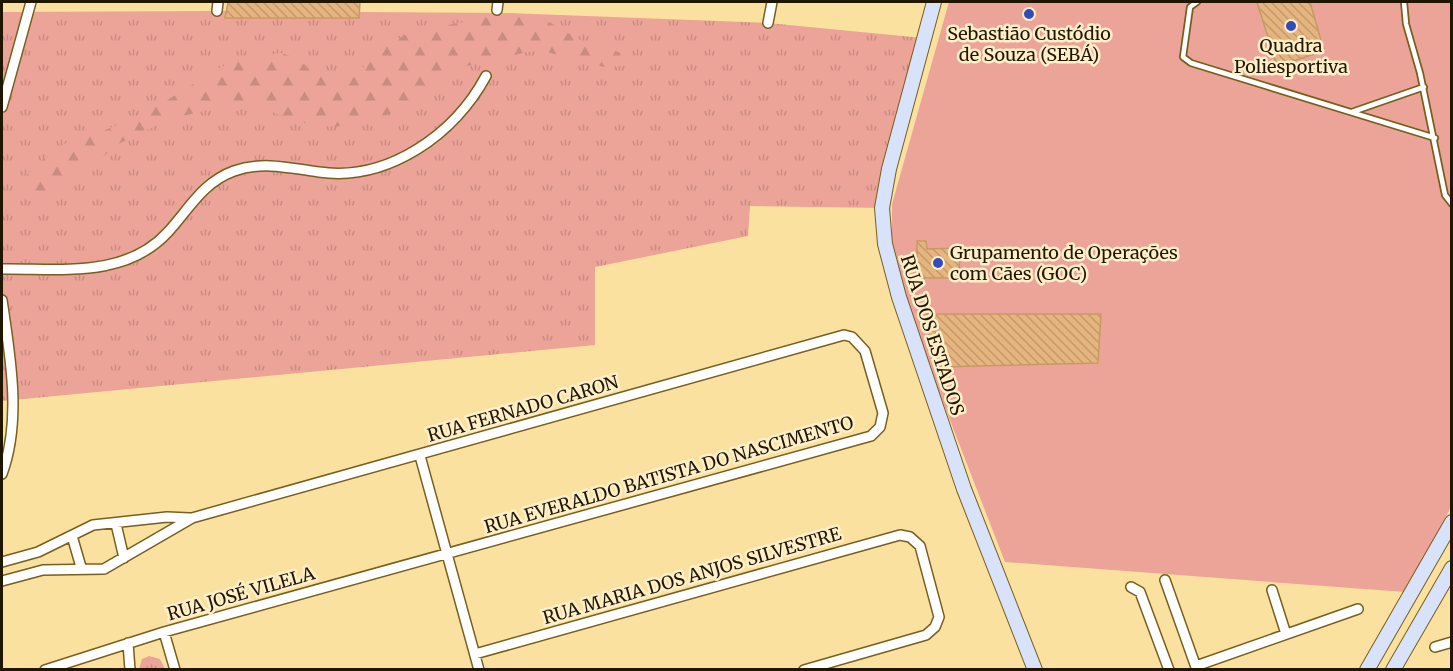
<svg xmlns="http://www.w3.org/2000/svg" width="1453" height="671" viewBox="0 0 1453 671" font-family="Merriweather,serif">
	<defs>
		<pattern id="grass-tufts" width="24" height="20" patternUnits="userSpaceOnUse" patternTransform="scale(1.5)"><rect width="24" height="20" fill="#eca398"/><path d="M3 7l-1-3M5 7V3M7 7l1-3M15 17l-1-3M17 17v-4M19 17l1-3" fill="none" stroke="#ca8c81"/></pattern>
		<pattern id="forest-firs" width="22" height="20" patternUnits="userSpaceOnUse" patternTransform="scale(1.5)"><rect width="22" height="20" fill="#eca398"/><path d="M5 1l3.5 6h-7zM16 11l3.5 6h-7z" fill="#ca8c81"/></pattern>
		<pattern id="building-back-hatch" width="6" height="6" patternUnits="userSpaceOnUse" patternTransform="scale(1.5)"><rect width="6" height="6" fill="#e6b47e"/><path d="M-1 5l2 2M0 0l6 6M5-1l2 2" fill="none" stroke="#c59a6b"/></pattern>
	</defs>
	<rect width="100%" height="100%" fill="#fbe1a0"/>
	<path fill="url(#grass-tufts)" d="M217 11 508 13 768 23 923 38 885 208 750 206 748 236 595 267V345L2 401V12Z
		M149 656 160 659 165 669H139L142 659Z"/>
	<path fill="url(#forest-firs)" d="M508 13 542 18 584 42 602 44 620 53 623 66 604 67 543 51 527 52 467 66 424 96 410 109 335 127 297 122 245 101 170 119 116 145 102 158 45 198 26 202 22 183 32 168 66 143 103 131 151 110 221 67 242 58 281 53 299 59 312 72 330 78 364 67 377 50 409 33Z"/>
	<path fill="#eca398" d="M949 2H1451V507L1405 592 1005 562 908 312 892 240V204Z"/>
	<path fill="url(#building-back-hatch)" stroke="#c79967" stroke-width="1.5" d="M228 2H360L359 18H225Z
		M1257 2H1310L1324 51 1277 66Z
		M917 241H926L927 249 960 248 959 278H917Z
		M920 314H1101L1098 363 940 367Z"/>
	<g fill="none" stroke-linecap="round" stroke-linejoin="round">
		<defs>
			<path id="lane" d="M1197 2 1190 7 1183 57 1191 63 1435 138
				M1404 2 1406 24 1420 73 1445 195 1452 204
				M1352 112 1424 87"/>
			<path id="street" d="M497 10 498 2
				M217 11 218 2
				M768 23 772 2
				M2 107 31 2
				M2 269C60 268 125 279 168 232 189 209 203 182 234 171 263 161 290 168 319 172 388 182 455 134 486 76
				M2 300C10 355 22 420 2 474
				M420 456 479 670
				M116 524 124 558
				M72 536 81 567
				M2 562 38 552 93 525 167 517 190 518
				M1165 580 1197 670
				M2 581 43 570 104 569 192 518 844 335 852 337 865 351 883 413 880 427 871 436 164 632 45 670
				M1131 587 1140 592 1169 670
				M1272 590 1286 634
				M164 632 175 670
				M128 643 130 670
				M1435 647 1452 642
				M475 654 900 535 910 537 920 546 939 617 935 627 926 635 804 670
				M1196 666 1358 609"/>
			<path id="secondary" d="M934 2 889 169 882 208 885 244 899 297 964 489 1035 670
				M1367 670 1452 522
				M1393 670 1452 568"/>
		</defs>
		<use href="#lane" stroke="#765f1f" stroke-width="8"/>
		<use href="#street" stroke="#765f1f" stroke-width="12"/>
		<use href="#secondary" stroke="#765f1f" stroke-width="16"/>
		<use href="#lane" stroke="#fff" stroke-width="4.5"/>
		<use href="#street" stroke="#fff" stroke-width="9"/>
		<use href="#secondary" stroke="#d9e2fb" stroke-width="14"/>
	</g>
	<g fill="#324cbd" stroke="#ffefc9" stroke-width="2">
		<circle cx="1029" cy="14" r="6"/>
		<circle cx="1291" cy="26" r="6"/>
		<circle cx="938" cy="263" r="6"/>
	</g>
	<g text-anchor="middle" stroke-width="5" stroke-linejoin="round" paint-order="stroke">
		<g font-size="18" fill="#201600" stroke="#ffefc9">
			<text x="1029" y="40">Sebastião Custódio<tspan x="1029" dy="21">de Souza (SEBÁ)</tspan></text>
			<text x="1291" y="52">Quadra<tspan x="1291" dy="21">Poliesportiva</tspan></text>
			<text x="950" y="259" text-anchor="start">Grupamento de Operações<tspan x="950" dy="21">com Cães (GOC)</tspan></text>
		</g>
		<g font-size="18" fill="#201600" stroke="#ffefc9">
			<text transform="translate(932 335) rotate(72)" y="6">RUA DOS ESTADOS</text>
			<text transform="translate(523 409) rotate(-16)" y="6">RUA FERNADO CARON</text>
			<text transform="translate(669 475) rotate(-16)" y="6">RUA EVERALDO BATISTA DO NASCIMENTO</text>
			<text transform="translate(692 576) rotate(-16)" y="6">RUA MARIA DOS ANJOS SILVESTRE</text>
			<text transform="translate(241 594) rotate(-16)" y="6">RUA JOSÉ VILELA</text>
		</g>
	</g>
	<rect width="1453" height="671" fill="none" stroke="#201600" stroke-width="6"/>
</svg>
